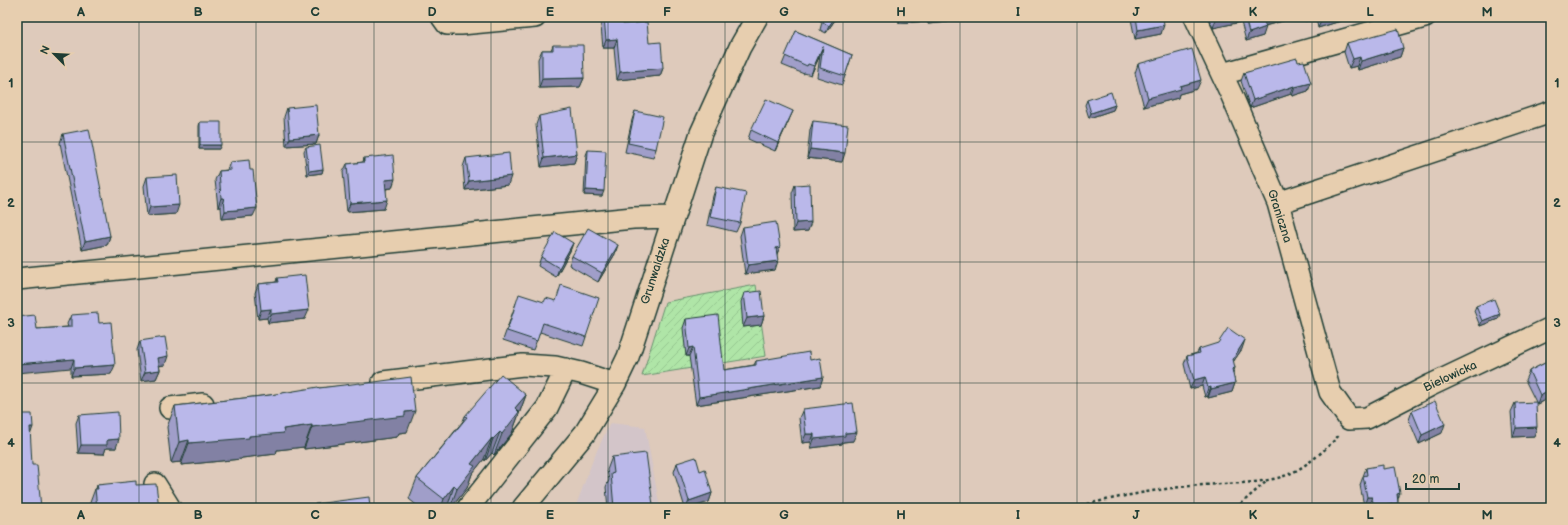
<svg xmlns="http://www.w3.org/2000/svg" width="1568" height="525" viewBox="0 0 1568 525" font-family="'Balsamiq Sans',sans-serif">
	<defs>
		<pattern id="garden-furrows" width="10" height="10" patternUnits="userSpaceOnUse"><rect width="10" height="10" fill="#afe5a7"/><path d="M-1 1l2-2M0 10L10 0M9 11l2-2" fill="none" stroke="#96c590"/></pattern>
	</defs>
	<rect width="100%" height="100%" fill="#decabb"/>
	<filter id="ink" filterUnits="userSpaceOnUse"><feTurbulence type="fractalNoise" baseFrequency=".025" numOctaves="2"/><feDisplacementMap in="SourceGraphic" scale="8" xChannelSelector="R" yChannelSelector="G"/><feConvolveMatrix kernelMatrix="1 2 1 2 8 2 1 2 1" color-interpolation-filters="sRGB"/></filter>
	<g filter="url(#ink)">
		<path fill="#d3c5c9" d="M610 423 645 427 660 508H575L594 457Z"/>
		<path fill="url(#garden-furrows)" stroke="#67916e" d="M756 285 766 356 642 376 665 302Z"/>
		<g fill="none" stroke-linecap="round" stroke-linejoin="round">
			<defs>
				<path id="minor" d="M442 17 447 24H461L535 17
					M1195 17 1232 96 1278 203 1330 392 1349 419 1367 418 1431 385 1551 328
					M1222 74 1425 17
					M1278 203 1551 112
					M17 279 633 218 673 217
					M383 382 523 365 555 367 581 373 615 384
					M170 408 203 404
					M155 484 170 508
					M468 508 547 408 566 369
					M523 508 585 433 615 384 628 357 701 133 740 47 757 17"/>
			</defs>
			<use href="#minor" stroke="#1f3d34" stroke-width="24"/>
			<path stroke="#1f3d34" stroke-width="2.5" stroke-dasharray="3 3" stroke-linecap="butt" d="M1070 508C1109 499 1150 490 1190 486 1218 483 1258 485 1284 476 1303 470 1327 449 1340 434
				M1236 508 1268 480"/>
			<use href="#minor" stroke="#e7ceaf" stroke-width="21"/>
		</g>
		<path fill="#a09ec9" stroke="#1f3d34" d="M815 17H837L826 33 820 30 822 22Z
			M898 17H950L948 22 928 24V21L899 23Z
			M1132 17H1163L1161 34 1135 39 1131 19Z
			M1208 17H1297L1265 26 1263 36 1246 41 1241 22 1213 28Z
			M1304 17H1348L1347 19 1318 28 1316 18 1305 21Z
			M604 18 623 24 649 43 663 68 660 76 617 80 614 48H603L601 26Z
			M796 31 852 55 842 85 817 77 820 55 811 75 804 73V74L782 65Z
			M1347 43 1403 48 1400 57 1358 70 1357 66 1349 68 1344 52Z
			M553 45 584 78 580 87 539 88 538 59 542 50H551Z
			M1298 62 1311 83 1308 91 1292 96 1291 94 1250 108 1241 81 1244 73Z
			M1138 64 1197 89 1179 94 1178 98 1144 107 1135 73Z
			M1087 100 1115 105 1113 110 1089 118 1085 105Z
			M287 108 319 135 316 144 286 146 284 117Z
			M635 111 656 149 653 158 625 152 632 120Z
			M539 116 577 154 574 163 541 167 536 125Z
			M789 120 775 151 748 139 751 130Z
			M813 121 842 162 807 158 810 130Z
			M200 122 219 149H199V126Z
			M63 134 110 236 107 245 82 250 60 143Z
			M306 147 323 169 322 173 307 175 304 151Z
			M588 150 602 196 584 195 586 155Z
			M364 158 392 188 386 189 384 209 347 212 343 172 347 164 363 162Z
			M466 158 508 185 465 190 463 167Z
			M230 162 253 216 222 219 221 207H218L215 180 219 171 227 170Z
			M147 177 176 214 147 216 144 186Z
			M795 185 808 231 793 232 792 193Z
			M716 187 740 223 736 232 707 225 713 196Z
			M743 227 780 247 777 254 775 270 745 274 740 236Z
			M573 243 570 251 556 277 538 266 541 257Z
			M615 254 598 282 569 265 572 256Z
			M277 278 305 319 268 323 267 318 258 319 255 293 258 284 276 282Z
			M744 293 764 316 761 325 743 327 741 302Z
			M516 303 586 337 583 346 540 332 533 350 503 340Z
			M1476 306 1498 319 1480 326 1474 311Z
			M71 315 99 323 111 374 71 376V368L37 329 68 327 67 324Z
			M686 319 724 370 754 365 756 361 810 360 823 377 820 386 696 405 689 356H686L683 328Z
			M140 341 165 365 159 366 160 370 156 379 141 381 137 350Z
			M1199 349H1242L1233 362 1235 368 1233 373 1235 383 1232 392 1208 398V396L1205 397 1202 386 1190 389 1184 364 1187 356 1197 353Z
			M1551 360V397L1537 404 1525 380 1529 371Z
			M360 384 407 432 399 433 397 437 304 449V447L277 450 276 454 242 458 241 459 181 465V462L171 463 167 427 175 406 270 395 319 388Z
			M526 395 512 433 494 455 492 453 485 461 484 459 472 474 467 488 451 508H420L409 499 417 478 463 421 465 416Z
			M1515 403 1534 436 1513 437 1511 412Z
			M803 409 853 441 843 442 842 444 811 448V442L802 443 799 418Z
			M1412 411 1442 433 1419 444 1409 420Z
			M79 415 116 448H106L104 454 78 453 76 423Z
			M612 457 652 508H608L606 487 609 480 607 470Z
			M677 463 700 471 712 493 709 502 690 508H685L674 472Z
			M1366 468 1383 469 1398 500 1397 508H1369V505L1364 506 1360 485Z
			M97 485H136L159 508H88L95 489H96Z"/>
		<path fill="#8281a4" stroke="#1f3d34" d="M413 17H429L428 19H412Z
			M835 17H837L826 33 829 26Z
			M901 17H929L928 21 899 23Z
			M930 17H950L948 22 928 24Z
			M1226 17H1243L1241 22 1213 28 1216 19Z
			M1269 17H1297L1260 27 1263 19Z
			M1306 17H1316V18L1305 21Z
			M1329 17H1348L1347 19 1318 28 1322 19Z
			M1164 25 1161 34 1135 39 1138 30Z
			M1266 27 1263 36 1246 41 1249 33Z
			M617 39 614 48H603L606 40Z
			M823 46 820 55 811 75 814 66Z
			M1403 48 1400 57 1358 70 1361 61Z
			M1360 57 1357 66 1349 68 1353 59Z
			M663 68 660 76 617 80 620 72Z
			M584 78 580 87 539 88 542 79Z
			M1201 80 1197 89 1179 94 1178 98 1144 107 1148 98 1180 86Z
			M1311 83 1308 91 1292 96 1295 87Z
			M1294 86 1291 94 1250 108 1253 100Z
			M1115 105 1113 110 1089 118 1091 113Z
			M793 111 789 120 775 151 778 143Z
			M319 135 316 144 286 146 290 138Z
			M200 145H221L219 149H199Z
			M810 149 845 153 842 162 807 158Z
			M577 154 574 163 541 167 544 158Z
			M323 169 322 173 307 175 309 171Z
			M511 176 508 185 465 190 469 181Z
			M395 179 392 188 382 189 385 180Z
			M586 190 604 191 602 196 584 195Z
			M221 198H224L221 207H218Z
			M387 200 384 209 347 212 350 203Z
			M179 205 176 214 147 216 150 207Z
			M257 208 253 216 222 219 225 211Z
			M811 222 808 231 793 232 796 223Z
			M110 236 107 245 82 250 85 241Z
			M573 243 570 251 556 277 559 268Z
			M618 245 615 254 598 282 602 273Z
			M780 247 776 256V248Z
			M778 261 775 270 745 274 748 265Z
			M271 309 267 318 258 319 261 310Z
			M309 310 305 319 268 323 271 314Z
			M1500 314 1498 319 1480 326 1482 321Z
			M764 316 761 325 743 327 747 318Z
			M1245 340 1242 349 1229 368 1233 359Z
			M693 347 689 356H686L689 348Z
			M168 356 165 365 155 366 158 358Z
			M74 359 71 368 17 373V364Z
			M115 365 111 374 71 376 74 368Z
			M160 370 156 379 141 381 145 372Z
			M823 377 820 386 696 405 699 397Z
			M1205 377 1202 386 1190 389 1194 380Z
			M1235 383 1232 392 1208 398 1211 389Z
			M1211 387 1208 396 1205 397 1208 388Z
			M1551 389V397L1537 404 1540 395Z
			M526 395 512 433 494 455 502 434 515 408Z
			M415 411 407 432 399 433 397 437 304 449 312 427 405 412Z
			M1445 424 1442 433 1419 444 1422 435Z
			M312 425 304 447 277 450 276 454 242 458 241 459 181 465 189 443 249 436 283 429Z
			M30 427H33L27 444Z
			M1537 427 1534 436 1513 437 1516 428Z
			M500 432 492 453 485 461 493 439Z
			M857 432 853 441 843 442 842 444 811 448 814 439 845 433Z
			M806 434H814L811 442 802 443Z
			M492 438 484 459 472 474 467 488 451 508H450L457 489 471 464Z
			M119 439 116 448H106L104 454 78 453 81 445 107 440Z
			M189 440 181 462 171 463 179 442Z
			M454 486 447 508H441L444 499Z
			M712 493 709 502 690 508H686L689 501Z
			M1400 493 1397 502V494Z
			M1367 497H1372L1369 505 1364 506Z
			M1398 503 1397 508H1375Z
			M653 505 652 508H628Z"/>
		<path fill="#bab8ea" stroke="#1f3d34" d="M616 17H622L623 24 647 22 649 43 661 42 663 68 620 72 617 39 606 40 604 18Z
			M825 17H835L829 26 823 22Z
			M1136 17H1163L1164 25 1138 30Z
			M1215 17H1226L1216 19Z
			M1245 17H1269L1263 19 1266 27 1249 33Z
			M1321 17H1329L1322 19Z
			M1398 29 1403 48 1361 61 1360 57 1353 59 1347 43Z
			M796 31 852 55 845 76 820 68 823 46 814 66 808 64 807 66 785 56Z
			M553 45H583L584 78 542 79V50H553Z
			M1192 49 1201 80 1180 86 1181 89 1148 98 1138 64Z
			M1297 58 1298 62 1304 61 1311 83 1295 87 1294 86 1253 100 1244 73Z
			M1111 92 1115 105 1091 113 1087 100Z
			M766 99 793 111 778 143 751 130Z
			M316 105 319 135 290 138 287 108Z
			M572 109 577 154 544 158 539 116Z
			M635 111 663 117 656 149 628 143Z
			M813 121 848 125 845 153 810 149Z
			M200 122H221V145H200Z
			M89 129 110 236 85 241 63 134Z
			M320 145 323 169 309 171 306 147Z
			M588 150 606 151 604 191 586 190Z
			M509 153 511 176 469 181 466 158Z
			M393 155 395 179 385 180 387 200 350 203 347 164 364 162V158Z
			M249 160 250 170H253L257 208 225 211 224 198H221L219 171 231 170 230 162Z
			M177 175 179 205 150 207 147 177Z
			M810 184 811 222 796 223 795 185Z
			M716 187 746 193 740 223 710 217Z
			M776 222 780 247 776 248 778 261 748 265 743 227Z
			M588 228 618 245 602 273 572 256Z
			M555 232 573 243 559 268 541 257Z
			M305 275 309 310 271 314V309L261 310 258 284 278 282 277 278Z
			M561 285 599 298 586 337 543 323 537 341 507 331 519 294 544 302 546 298 556 301Z
			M761 291 764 316 747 318 744 293Z
			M1494 299 1500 314 1482 321 1476 306Z
			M98 313 99 323 111 322 115 365 74 368V359L17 364V317L35 315 37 329 71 327V315Z
			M718 315 724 370 756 365V361L809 352 810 360 820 358 823 377 699 397 693 347 689 348 686 319Z
			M1228 328 1245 340 1233 359 1235 368 1232 369 1235 383 1211 389V387L1208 388 1205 377 1194 380 1187 356 1200 353 1199 349 1218 343Z
			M165 337 168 356 158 358 160 370 145 372 140 341Z
			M1551 360V389L1540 395 1529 371Z
			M501 374 526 395 515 408 519 412 502 434 500 432 493 439 492 438 471 464 475 466 457 489 454 486 444 499 417 478 467 417 465 416Z
			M411 377 415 411 405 412V416L312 427V425L283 429 284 433 249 436V438L189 443V440L179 442 175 406 270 395 318 387 319 388 360 383V384Z
			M1435 401 1445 424 1422 435 1412 411Z
			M1536 402 1537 427 1516 428 1515 403Z
			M853 403 857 432 845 433V436L814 439V434H806L803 409Z
			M118 412 119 439 107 440V445H81L79 415Z
			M17 414H32L33 427H30L32 465H37L41 508H17Z
			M646 453 653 505 628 508H614L611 474 614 473 612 457Z
			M696 457 700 471 705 469 712 493 689 501 677 463Z
			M1383 465V469L1395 467 1400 493 1397 494 1398 503 1374 508 1372 497H1367L1363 476 1367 475 1366 468Z
			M136 481V485L156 484 159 508H97L95 489H98L97 485Z
			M369 497 370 508H315V504Z"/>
	</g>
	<path fill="none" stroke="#1f3d34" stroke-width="1" stroke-opacity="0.55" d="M139 17V508M256 17V508M374 17V508M491 17V508M608 17V508M725 17V508M843 17V508M960 17V508M1077 17V508M1194 17V508M1312 17V508M1429 17V508M17 142H1551M17 262H1551M17 383H1551"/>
	<g text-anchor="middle" stroke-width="3" stroke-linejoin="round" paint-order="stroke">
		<g font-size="12" fill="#1f3d34" stroke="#e7ceaf">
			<text transform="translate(1280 216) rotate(72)" y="4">Graniczna</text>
			<text transform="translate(655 271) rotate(-72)" y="4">Grunwaldzka</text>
			<text transform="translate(1450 376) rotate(-25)" y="4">Bielowicka</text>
		</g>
	</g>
	<rect width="1568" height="525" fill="none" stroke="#e7ceaf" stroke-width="44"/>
	<g transform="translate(54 54) rotate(294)" stroke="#e7ceaf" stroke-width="3" paint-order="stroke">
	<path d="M0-3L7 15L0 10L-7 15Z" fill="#1f3d34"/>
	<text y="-6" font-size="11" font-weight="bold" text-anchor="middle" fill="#1f3d34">N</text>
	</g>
	<path d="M1406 483v6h53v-6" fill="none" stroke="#1f3d34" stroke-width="2"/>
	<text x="1412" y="483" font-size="12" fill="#1f3d34" stroke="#e7ceaf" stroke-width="3" paint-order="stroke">20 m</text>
	<rect x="22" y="22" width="1524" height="481" fill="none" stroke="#1f3d34" stroke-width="1.5"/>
	<g font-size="13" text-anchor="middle" font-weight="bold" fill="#1f3d34">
		<text x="81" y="16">A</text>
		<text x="198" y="16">B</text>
		<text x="315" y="16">C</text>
		<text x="432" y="16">D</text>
		<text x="550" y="16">E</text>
		<text x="667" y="16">F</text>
		<text x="784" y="16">G</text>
		<text x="901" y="16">H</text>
		<text x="1018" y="16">I</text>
		<text x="1136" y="16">J</text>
		<text x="1253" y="16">K</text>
		<text x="1370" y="16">L</text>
		<text x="1487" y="16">M</text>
		<text x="11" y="87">1</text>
		<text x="1557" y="87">1</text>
		<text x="11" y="207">2</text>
		<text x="1557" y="207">2</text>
		<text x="11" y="327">3</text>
		<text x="1557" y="327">3</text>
		<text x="11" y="447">4</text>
		<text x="1557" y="447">4</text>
		<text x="81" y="519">A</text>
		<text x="198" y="519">B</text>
		<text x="315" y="519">C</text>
		<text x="432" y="519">D</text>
		<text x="550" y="519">E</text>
		<text x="667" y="519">F</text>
		<text x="784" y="519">G</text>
		<text x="901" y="519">H</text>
		<text x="1018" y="519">I</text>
		<text x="1136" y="519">J</text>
		<text x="1253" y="519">K</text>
		<text x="1370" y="519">L</text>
		<text x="1487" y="519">M</text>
	</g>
</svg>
